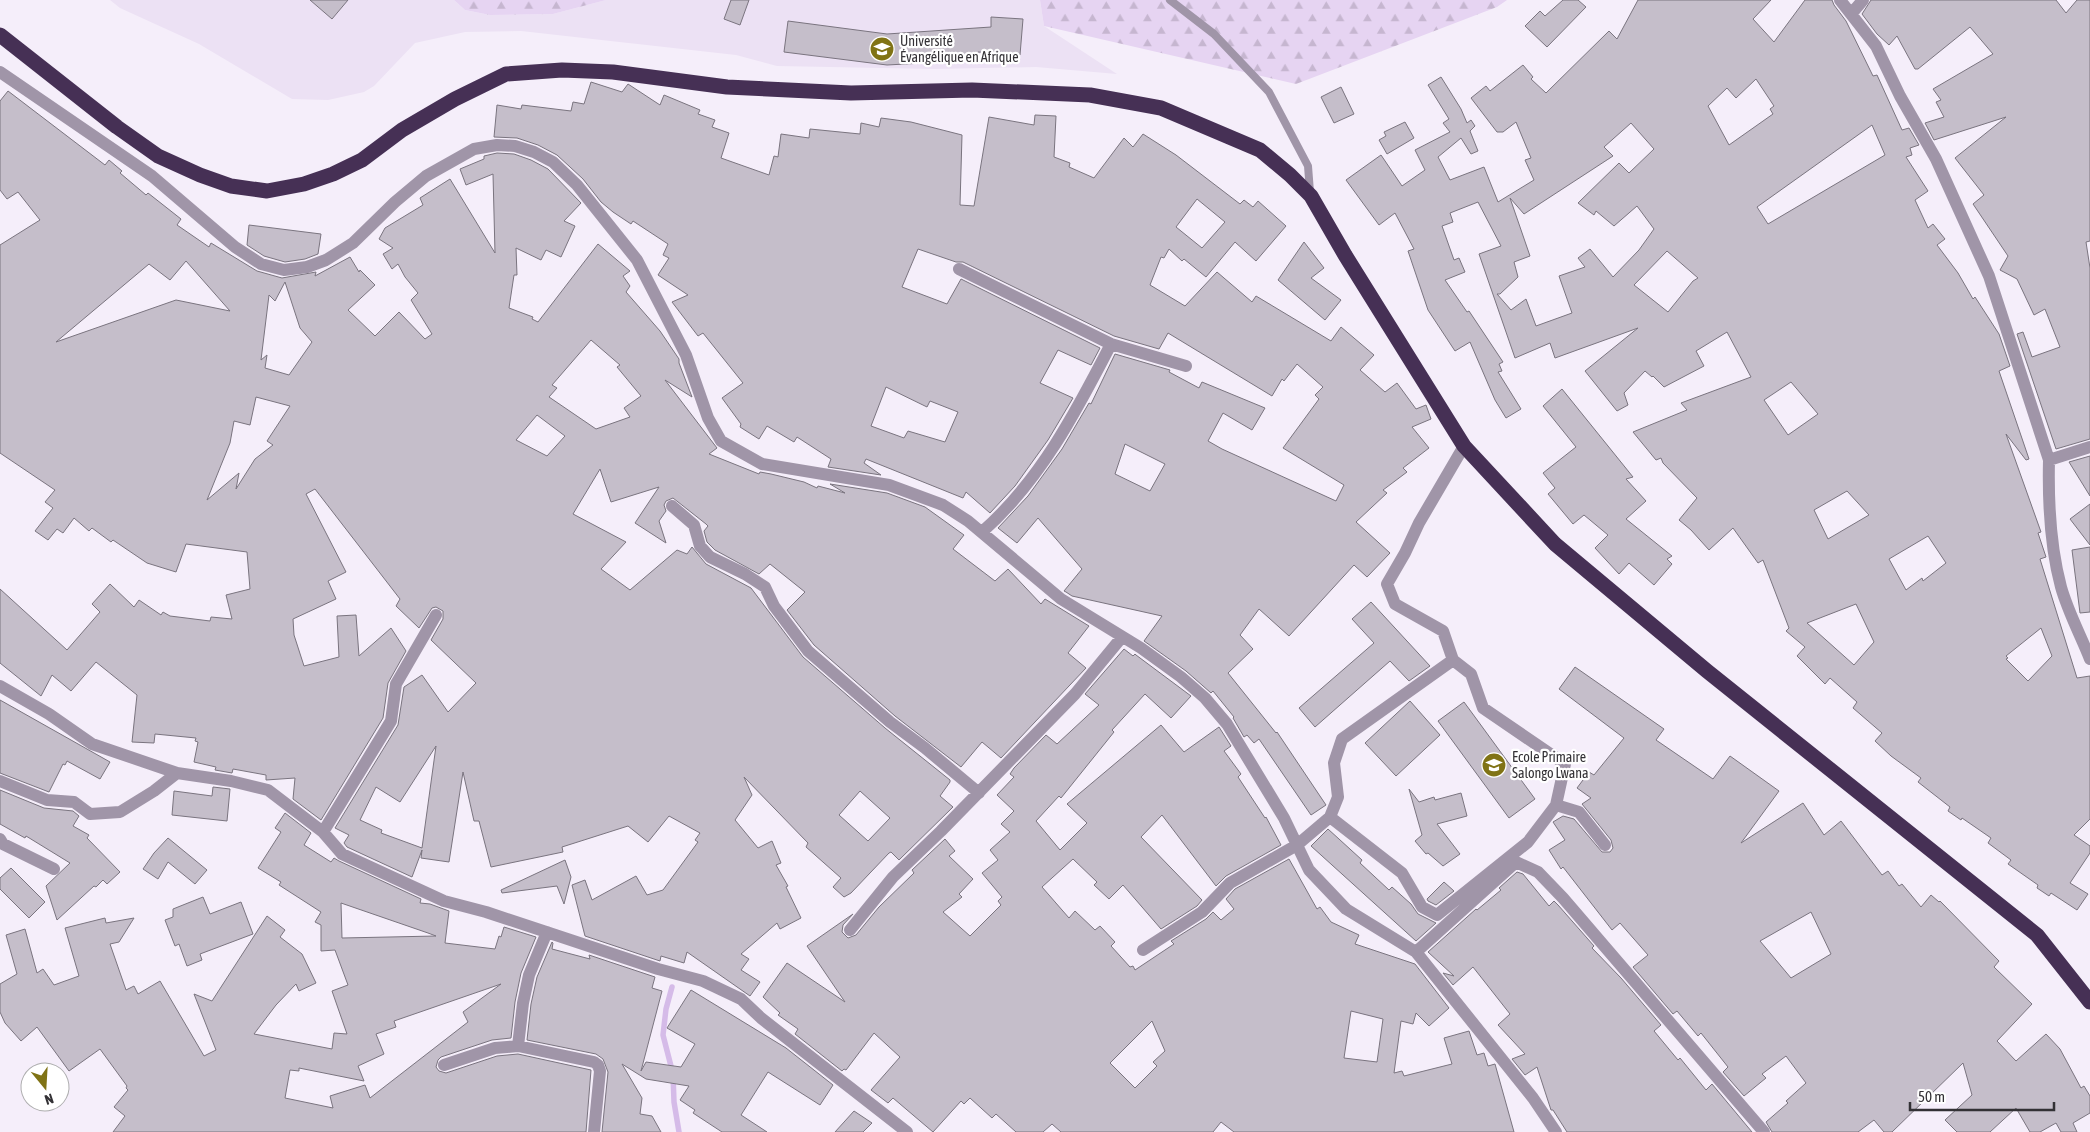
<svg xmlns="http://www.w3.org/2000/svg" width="2090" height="1132" viewBox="0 0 2090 1132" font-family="'Asap Condensed',sans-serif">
	<defs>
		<pattern id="forest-firs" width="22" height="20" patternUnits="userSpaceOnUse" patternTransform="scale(1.25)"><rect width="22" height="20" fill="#e6d4f2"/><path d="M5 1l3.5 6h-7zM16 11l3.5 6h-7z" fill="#c6b6d0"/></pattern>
	</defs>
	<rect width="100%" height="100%" fill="#f5eefa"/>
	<path fill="#ece1f4" d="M110 0H454L465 10 490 15 553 14 606 0H1040L1044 26 1117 74 1036 67 935 69 777 66 736 55 521 31 465 32 415 43 374 86 364 92 328 100 292 99 199 44 120 8Z"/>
	<path fill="url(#forest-firs)" d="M454 0H606L553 14 490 15 465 10Z
		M1040 0H1507L1497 7 1296 84 1044 26Z"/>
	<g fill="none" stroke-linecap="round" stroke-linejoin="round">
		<path stroke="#d5bbe8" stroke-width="5.5" d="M672 987 666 1009 663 1035 673 1074 674 1102 679 1132"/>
	</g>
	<path fill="#c5beca" stroke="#7a747f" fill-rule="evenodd" d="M310 0H348L332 19Z
		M731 0H749L740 25 724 19Z
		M1563 0H1578L1586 7 1547 47 1525 26 1540 11 1545 16Z
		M1638 0H1771L1753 19 1774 42 1805 0H1832L1834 5 1846 21 1873 76 1877 75 1902 130 1909 128 1919 145 1910 148 1912 155 1906 157 1928 191 1915 200 1928 228 1933 224 1945 239 1937 245 1958 273 1973 299 1975 297 1999 334 2010 366 1999 371 2029 459 2026 460 2006 434 2041 532 2038 533 2046 557 2040 559 2077 678 2090 676V819L2074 835 2090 846V853L2070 883 2088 894 2077 910 2051 893 2049 896 2037 888 2038 885 2008 864 2011 860 1988 843 1991 838 1962 818 1961 820 1948 811 1950 807 1918 782 1921 778 1891 756 1875 741 1882 733 1853 708 1857 702 1830 678 1825 684 1797 656 1805 647 1786 631 1789 628 1763 560 1758 563 1733 528 1709 550 1691 530 1679 520 1697 498 1663 463 1661 458 1656 460 1633 432 1687 410 1681 403 1751 377 1727 332 1696 351 1704 366 1664 387 1653 376 1652 377 1645 371 1624 393 1628 405 1617 411 1585 371 1638 328 1555 358 1550 343 1515 358 1479 254 1501 246 1478 202 1450 213 1453 222 1442 226 1454 260 1459 258 1465 272 1445 280 1467 312 1469 311 1503 362 1499 364 1502 371 1498 372 1521 409 1506 418 1495 400 1470 342 1455 351 1428 310 1408 251 1414 249 1395 213 1379 225 1346 180 1381 155 1402 186 1425 170 1415 150 1450 132 1443 123 1449 119 1428 85 1441 77 1461 109 1467 123 1471 120 1475 126 1470 131 1478 151 1471 154 1461 138 1438 157 1450 180 1484 167 1498 202 1534 180 1525 160 1531 158 1516 122 1503 132H1497L1471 98 1486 86 1490 91 1523 65 1533 77 1531 79 1546 93 1609 31 1617 39ZM1756 79 1774 106 1770 109 1773 114 1729 145 1708 106 1727 88 1736 98ZM1631 123 1654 149 1629 173 1619 163 1578 203 1594 215 1596 211 1614 226 1637 206 1654 229 1639 250 1613 277 1590 249 1578 258 1585 267 1559 276 1572 313 1536 326 1526 299 1511 310 1497 294H1500L1518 277 1514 262 1530 256 1510 198 1524 214 1613 156 1604 147ZM1872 125 1885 155 1768 224 1757 207ZM1667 251 1698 278 1693 281 1668 312 1634 285ZM1791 382 1818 414 1788 435 1764 400ZM1847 491 1869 515 1828 539 1814 510ZM1928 536 1946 563 1923 581 1922 578 1906 590 1889 559ZM1856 604 1874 642 1854 665 1807 623ZM2041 628 2052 656 2028 681 2006 659 2008 658 2006 656Z
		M1871 0H2056L2066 13 2077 0H2090V241L2086 242 2090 268V439L2056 449 2017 334 2023 332 2032 357 2060 347 2045 309 2034 315 2017 279 2000 270 2008 256 1973 204 1984 195 1955 158 2006 117 1934 140 1925 123 1944 117 1936 102 1941 100 1933 89 1993 54 1970 27 1918 69H1915L1897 36 1889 45 1877 34 1862 14Z
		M991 17 1023 19 1020 55 978 52V60L887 65 784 52 788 21 887 34 991 27Z
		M591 82 622 92 628 84 660 105 664 95 700 110 698 114 715 120 712 127 729 133 721 158 769 175 774 156 778 157 781 134 809 138 810 129 860 134 861 123 879 127 881 118 911 122 962 135 960 205 974 206 989 117 1034 125 1035 115 1056 116 1054 157 1070 163 1069 167 1094 178 1124 138 1133 147 1143 134 1176 155 1240 204 1244 200 1253 207 1258 201 1286 226 1256 261 1235 242 1206 277 1184 259 1182 261 1169 249 1164 258 1161 257 1150 285 1185 306 1217 272 1252 302 1256 296 1331 341 1341 327 1374 355 1360 370 1385 392 1397 383 1416 409 1426 405 1431 419 1412 427 1429 448 1403 468 1407 472 1383 490 1387 493 1356 522 1390 553 1367 577 1354 565 1289 636 1259 609 1240 635 1253 649 1228 673 1276 733 1277 732 1326 805 1311 815 1259 739 1254 743 1247 735 1244 737 1233 718 1234 717 1213 691 1211 693 1186 671 1144 641 1162 616 1072 596 1066 592 1064 591 1082 569 1038 518 1017 543 998 528 1028 496 1062 449 1089 403 1091 404 1115 354 1170 370 1169 372 1199 388 1202 382 1265 408 1252 430 1223 413 1208 441 1222 449 1336 501 1344 485 1283 448 1319 399 1315 395 1323 387 1297 364 1284 381 1282 379 1272 396 1168 333 1159 349 1114 336 963 262H956L918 249 902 287 947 304 961 279 1100 348 1091 365 1058 350 1040 383 1073 398 1048 440 1015 486 990 513 966 492 963 498 866 459 864 463 881 475 828 467 831 459 797 437 794 442 767 426 759 439 740 427 741 424 722 398 743 383 703 333 698 336 672 302 688 295 658 275 669 258 663 255 668 244 633 221 631 224 613 212 601 202 583 179 557 155 538 145 517 138 494 137 497 105 521 109 522 105 571 111 573 102 584 104ZM1197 199 1225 222 1202 248 1176 227ZM886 387 927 407 930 401 958 412 945 442 908 431 904 438 871 426ZM1125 444 1165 464 1150 491 1115 474Z
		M1341 87 1354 114 1334 123 1321 97Z
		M8 91 105 165 109 160 122 171 120 173 146 195 148 193 181 219 177 225 209 247 211 243 257 271 282 278 316 272 315 276 350 257 359 272 360 270 375 285 348 310 375 336 399 312 425 339 432 334 411 300 418 293 405 277 398 264 392 269 383 254 393 248 379 239 385 228 423 205 420 198 450 179 495 253 493 174 466 185 460 169 484 159V156L497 153 514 154 531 160 548 169 581 203 564 221 575 226 561 257 546 250 541 260 516 248 517 275H514L509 308 533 317 532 319 538 322 598 244 630 271 623 276 630 286 626 292 660 331 679 359V363L692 397 665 380 717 448 709 454 759 474 760 472 771 474 804 482 817 488 818 486 845 493 830 484 887 493 925 507 964 535 953 549 995 581 1008 569 1041 604 1045 599 1089 626 1068 653 1086 668 1001 758 982 742 961 767 895 716 814 645 787 610 805 592 770 564 759 574 715 550 707 542 704 531 708 526 706 524 673 498 666 501 664 505 666 511 659 521 666 543 635 523 659 487 611 502 600 469 573 514 626 542 601 569 630 590 677 550 687 554 692 547 706 564 751 588 803 657 885 728 950 780V782L940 796 953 807 899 860 891 852 889 853 851 893 844 897 833 887 841 878 806 847 808 843 744 777 752 795 735 820 758 848 772 841 781 863 776 865 788 886 786 887 801 918 780 929 777 923 741 954 749 959 741 970 760 982 750 996 687 952 684 963 661 956 660 961 585 936 572 885 585 880 592 900 636 876 647 895 663 890 698 842 695 840 700 833 669 816 648 842 628 826 562 847 563 852 491 867 479 821H474L463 772 449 862 421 858 422 850 412 877 347 847 344 843 349 835 335 828 398 725 404 687 422 675 448 712 476 683 431 640 443 619V611L436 607 432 608 419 628 396 606 400 599 315 489 306 494 346 572 328 581 336 599 293 619 294 635 304 666 339 657 337 616 356 615 359 656 391 628 406 651 388 683 383 718 321 820 293 799 295 778 266 780V775L233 769 232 773 215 770 216 767 194 762 198 742 195 741 196 738 155 734 154 743 132 742 137 695 96 662 71 691 52 675 41 696 0 663V589L67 650 100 612 92 604 110 584 134 607 139 600 161 615 163 612 170 616 210 621 211 617 232 619 226 595 250 589 247 552 186 544 176 572 147 563 113 540 111 542 92 528 89 531 74 518 63 533 57 529 48 540 35 531 53 508 45 502 55 490 0 453V245L40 220 18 192 7 199 0 190V101ZM186 261 230 311 176 300 56 342 149 264 170 280ZM285 282 300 328 312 342 289 375 265 368 267 355 261 360 269 295 275 301ZM591 340 620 365 617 367 641 396 624 408 630 417 596 429 549 397 557 388 552 385ZM256 397 290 406 267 441 273 445 255 459 236 489 239 473 207 500 230 443 234 421 250 425ZM537 415 565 436 547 456 516 440ZM436 746 422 848 381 833 382 830 360 820 376 787 400 802ZM860 791 890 818 868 841 839 815Z
		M1405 122 1414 138 1387 154 1379 140 1386 136 1384 132Z
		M249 225 321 234 318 254 305 259 285 262 264 256 247 245Z
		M1304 242 1324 268 1311 278 1341 300 1325 320 1278 280Z
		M1562 389 1633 477 1626 479 1646 501 1626 519 1672 556 1667 559 1672 564 1654 585 1629 563 1619 574 1595 548 1608 535 1584 515 1573 524 1548 494 1555 488 1543 473 1576 447 1543 406Z
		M2090 456V496L2069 462Z
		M2090 504V545L2070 519Z
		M2090 547V612L2080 613 2072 550Z
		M1371 602 1430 666 1409 681 1390 661 1315 727 1299 708 1374 643 1352 619Z
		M1124 649 1133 656 1135 654 1136 655 1191 696 1171 718 1145 694 1112 730 1114 732 1061 798 1059 796 1036 821 1060 850 1087 823 1067 804 1161 725 1184 752 1219 727 1231 746 1224 751 1241 774 1238 777 1265 818 1266 817 1281 845 1226 876 1216 886 1162 815 1141 837 1202 900 1197 906 1161 929 1123 885 1109 899 1094 885 1097 882 1073 859 1042 887 1069 918 1075 911 1095 930 1100 926 1115 942 1111 946 1130 967 1133 966 1135 970 1174 944 1171 941 1206 919 1213 912 1221 920 1234 909 1226 899 1235 889 1289 859 1317 909 1320 907 1331 922 1359 935 1355 944 1415 964 1449 1008 1429 1026 1416 1013 1413 1024 1401 1021 1394 1073 1402 1071 1404 1076 1452 1064 1444 1038 1469 1031 1477 1055 1484 1053 1488 1066 1495 1064 1514 1132H1234L1221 1122 1213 1132H1061L1052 1124 1043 1132H1016L996 1114 992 1118 970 1098 964 1104 961 1101 933 1132 893 1098 888 1103 871 1090 900 1057 874 1033 846 1070 844 1069 842 1071 795 1034 798 1029 778 1015 780 1013 763 997 787 963 845 1002 807 946 853 914 843 925 842 932 848 938 856 935 879 907 914 873 912 870 945 839 955 851 949 856 973 879 959 894 962 897 943 912 970 936 1001 905 998 901 1002 897 982 873 998 860 990 850 1010 832 1001 824 1014 811 997 795 1014 777 1010 774 1014 768 1046 735 1057 744 1099 705 1085 694ZM1351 1011 1383 1019 1377 1062 1344 1058ZM1152 1021 1165 1051 1153 1062 1157 1066 1135 1088 1110 1063Z
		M1575 667 1664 729 1656 740 1713 779 1730 756 1779 791 1741 843 1803 803 1824 835 1841 821 1882 875 1888 871 1899 886 1902 884 1921 907 1931 895 1939 902 1940 901 1999 961 1994 967 2032 1004 1997 1041 2016 1061 2046 1034 2060 1049 2081 1088 2084 1086 2090 1096V1113L2073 1123 2077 1132H2061L2056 1123 2040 1132H2030L2016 1108 1990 1132H1957L1945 1120 1972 1095 1963 1063 1892 1132H1884L1874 1120 1858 1132H1772L1766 1122 1788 1103 1786 1101 1806 1083 1786 1056 1762 1074 1766 1078 1744 1096 1723 1072 1728 1067 1701 1033 1698 1036 1677 1011 1673 1014 1633 967 1648 955 1620 923 1612 930 1563 867 1561 869 1549 850 1565 840 1553 822 1563 816 1574 819 1602 852H1610L1613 848 1611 840 1582 804 1591 798 1577 788 1589 772 1594 775 1624 738 1559 689ZM1811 912 1831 954 1791 978 1760 941Z
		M0 700 110 762 100 779 67 761 65 765 63 764 49 792 0 773Z
		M1410 701 1440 735 1396 776 1365 743Z
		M1464 702 1535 799 1509 818 1438 721Z
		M213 787 230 789 227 821 172 815 174 791 212 796Z
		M1409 789 1419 802 1434 797 1435 800 1461 793 1467 816 1437 824 1460 854 1443 866 1428 853 1426 854 1415 841 1422 835Z
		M0 790 44 808 73 811 79 816 73 826 89 835 87 838 120 872 107 884 103 880 96 887 94 886 57 920 46 886 70 863 26 836 25 838 0 824Z
		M285 813 311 833 304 845 331 862 334 858 339 861 421 899 420 903 430 904 449 911 445 943 495 949 499 936 501 937 504 927 536 937 521 973 515 1002 511 1038 492 1040 441 1057 438 1060 436 1067 439 1071 446 1073 497 1056 518 1054 591 1070 586 1132H113L125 1116 114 1107 128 1090 126 1088 127 1086 100 1049 69 1071 37 1027 21 1041 5 1023 0 1012V984L17 974 6 935 25 929 37 973 43 969 54 985 79 976 65 928 105 918 106 923 134 918 119 942 110 944 126 990 134 986 138 994 160 981 204 1056 216 1050 194 994 212 1001 267 916 285 930 280 937 302 954 316 983 299 991 296 984 276 1005 254 1034 332 1049 334 1033 347 1034 332 991 348 985 335 950 321 951V925L315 922 321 912 279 885 281 882 258 868 281 832 275 828ZM341 903 428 933 436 936 342 938ZM501 984 463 1012 468 1022 370 1098 365 1085 330 1096 333 1108 285 1098 290 1070 299 1071V1068L364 1081 358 1066 384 1054 376 1034 396 1027 394 1021Z
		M1328 829 1362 860 1360 863 1389 890 1392 887 1411 904 1418 914 1436 923 1416 941 1311 846Z
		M168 838 207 870 195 884 168 862 158 879 143 869 154 853Z
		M565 860 571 877 564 904 557 886 502 893 501 890Z
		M11 868 45 902 29 918 0 889V878Z
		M1517 872 1523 874 1549 906 1554 901 1558 905 1594 946 1592 948 1621 978 1661 1025 1654 1031 1678 1060 1680 1058 1706 1090 1712 1084 1752 1132H1567L1553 1110H1551L1537 1067 1525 1075 1512 1059 1525 1054 1498 1025 1510 1014 1473 967 1453 985 1443 973 1454 976 1428 952 1476 909 1477 910 1501 890 1499 888Z
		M1444 882 1454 891 1436 905 1428 901 1427 899Z
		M203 897 210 914 241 902 253 934 200 954 202 960 187 966 179 944 175 946 165 920 173 917V909Z
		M552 942 553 943 552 949 590 959 589 955 655 977 652 988 662 991 641 1071 646 1062 681 1067 695 1044 667 1028 691 990 786 1048 833 1085 820 1105 768 1072 741 1115 767 1132H722L693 1113 695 1110 680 1100 689 1086 646 1079 622 1064 642 1098 640 1114 652 1116 661 1132H602L608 1072 603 1059 596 1054 527 1040 531 1004 537 977Z
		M854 1111 872 1123 863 1132H835Z"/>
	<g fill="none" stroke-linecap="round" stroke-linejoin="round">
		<path stroke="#a095a8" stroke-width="8" d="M1170 0 1214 34 1269 92 1308 166 1310 192"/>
		<path stroke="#a095a8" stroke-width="12" d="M1840 0 1876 46 1900 96 1936 159 1989 276 2049 460C2048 503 2050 546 2061 587 2068 612 2081 636 2090 659
			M1852 13 1863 0
			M0 72 152 176 235 247 261 264 284 270 307 267 326 260 353 243 395 202 426 176 474 149 497 145 515 146 534 152 553 162 577 185 637 260 686 355 708 418 721 441 762 464 889 485 943 505 968 521 1061 599 1141 648 1181 677 1205 698 1227 724 1284 818 1309 870 1346 909 1416 952 1533 1098 1556 1132
			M959 269 1111 344 1186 366
			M2049 460 2090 447
			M672 506 694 525 700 546 710 557 745 574 765 587 774 606 808 651 890 722 925 748 979 793
			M982 532C1040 481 1076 412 1111 344
			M1453 660 1471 674 1483 708 1565 764 1556 805
			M0 686 49 714 92 744 177 773 231 781 268 790 323 832 342 854 444 901 486 912 658 969 703 981 741 999 761 1018 907 1132
			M0 781 47 800 74 802 90 814 120 812 154 791 177 773
			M1330 817 1402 873 1422 907 1437 915 1528 842 1556 805 1579 812 1605 845
			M323 832 391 721 396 684 436 615
			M0 839 3 844 54 869
			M850 930 893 877 941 831 1075 694 1122 637
			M1143 950 1202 912 1230 883 1297 845 1330 817 1338 797 1334 763 1342 739 1453 660 1443 631 1395 604 1387 584 1405 553 1419 523 1464 446
			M1416 952 1516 862 1538 872 1563 898 1764 1132
			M518 1046 523 1003 529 975 547 932
			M444 1065 495 1048 518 1046 594 1062 598 1065 600 1071 594 1132"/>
		<path stroke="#463055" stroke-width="15" d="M0 35 117 127 158 156 200 175 231 186 267 191 304 184 333 174 362 160 402 130 455 99 506 74 562 70 613 72 727 87 851 93 972 90 1090 95 1161 108 1260 150 1290 175 1311 196 1345 255 1464 446 1555 544 1707 671 2037 935 2090 1002"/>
	</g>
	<defs>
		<symbol id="university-disc" viewBox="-11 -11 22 22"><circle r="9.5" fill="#807315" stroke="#fff"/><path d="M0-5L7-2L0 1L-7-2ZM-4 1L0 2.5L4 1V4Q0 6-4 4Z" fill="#fff"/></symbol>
		<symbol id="school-disc" viewBox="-11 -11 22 22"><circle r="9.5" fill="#807315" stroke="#fff"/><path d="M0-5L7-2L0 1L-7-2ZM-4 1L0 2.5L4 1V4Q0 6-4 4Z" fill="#fff"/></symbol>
	</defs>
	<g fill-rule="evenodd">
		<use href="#university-disc" x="868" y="35" width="28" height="28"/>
		<use href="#school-disc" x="1480" y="751" width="28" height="28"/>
	</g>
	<g text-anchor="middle" stroke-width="4.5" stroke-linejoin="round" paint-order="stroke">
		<g font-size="14" fill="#333135" stroke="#fff" text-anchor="start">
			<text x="900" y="46">Université<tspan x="900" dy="16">Évangélique en Afrique</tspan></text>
			<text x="1512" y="762">Ecole Primaire<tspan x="1512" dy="16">Salongo Lwana</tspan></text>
		</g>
	</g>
	<g transform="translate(45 1087) rotate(162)"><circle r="24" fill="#ffffff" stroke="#adadae"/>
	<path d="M0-4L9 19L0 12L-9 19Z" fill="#807315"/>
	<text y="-8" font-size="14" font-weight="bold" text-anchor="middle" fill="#333135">N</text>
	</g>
	<path d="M1910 1102v8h144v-8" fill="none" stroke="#333135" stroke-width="2.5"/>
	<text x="1918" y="1102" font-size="15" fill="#333135" stroke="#ffffff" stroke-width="4" paint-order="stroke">50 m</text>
</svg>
